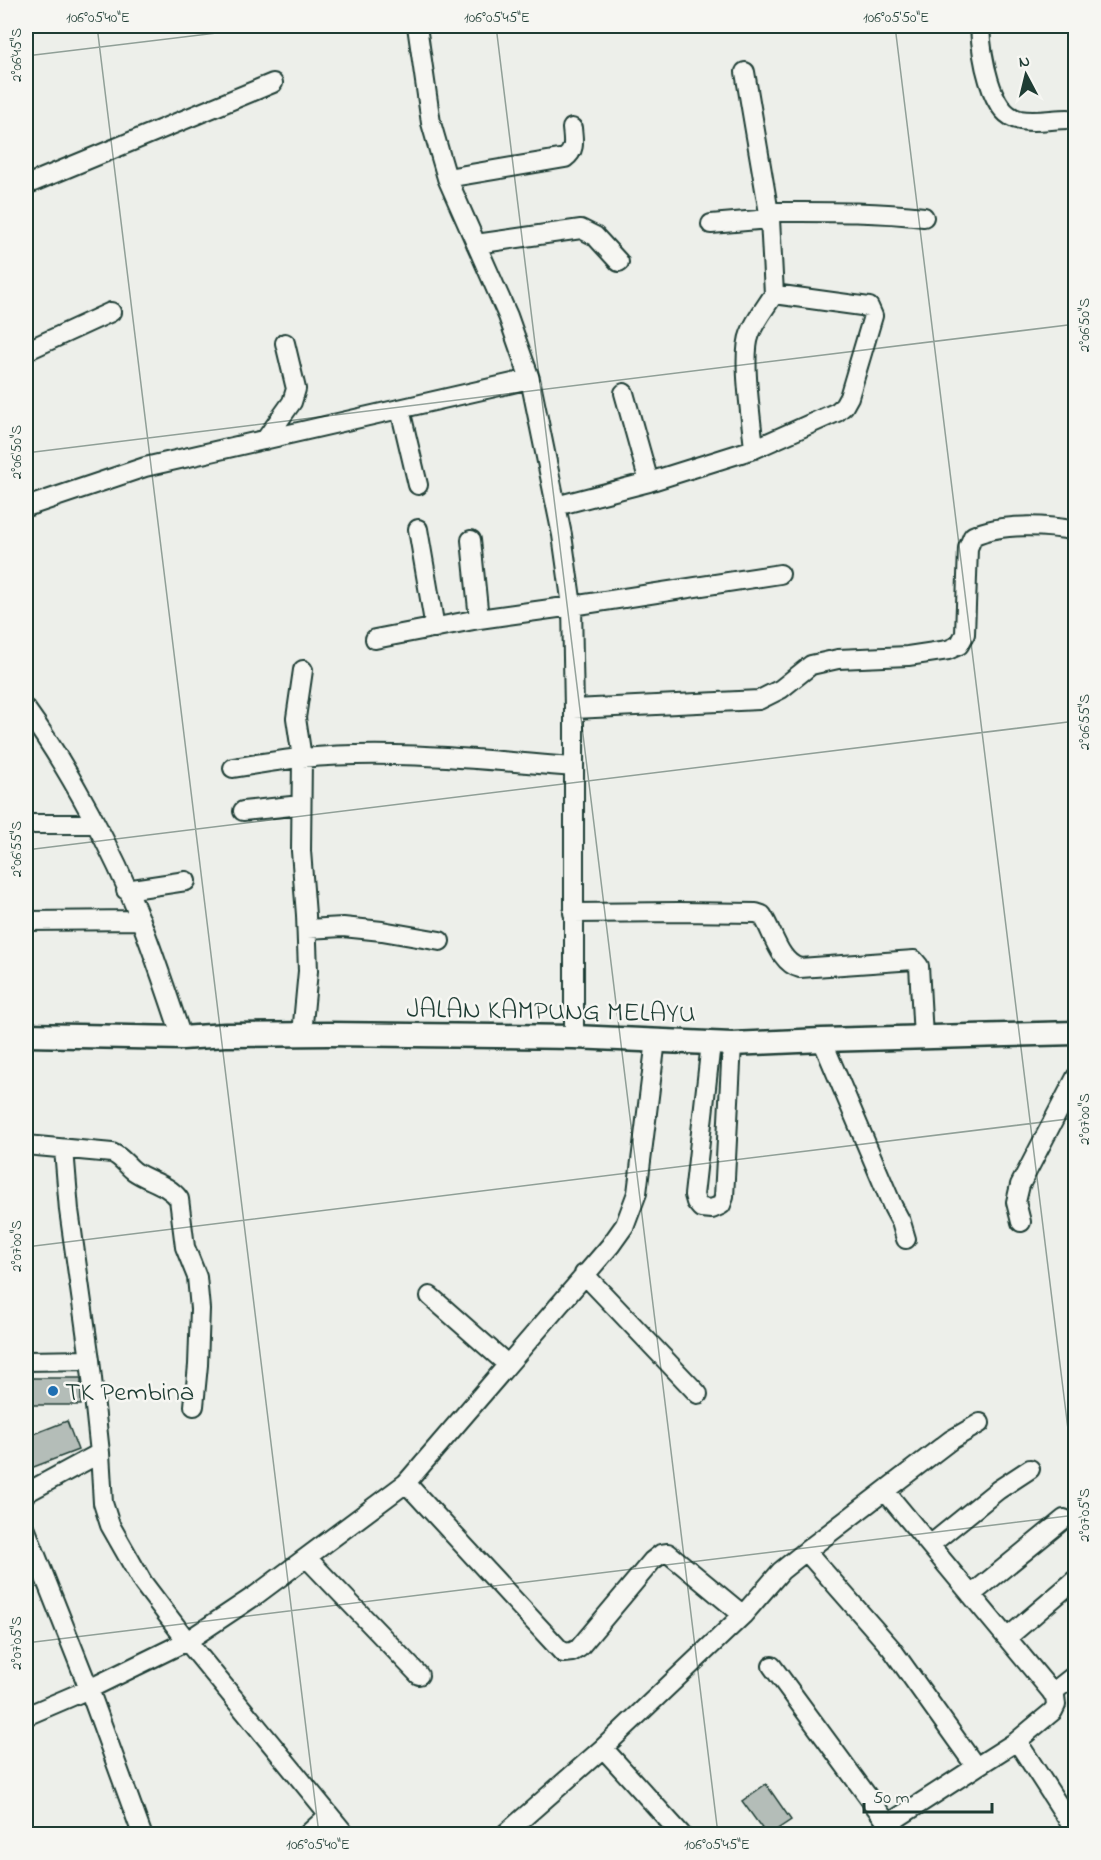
<svg xmlns="http://www.w3.org/2000/svg" width="1101" height="1860" viewBox="0 0 1101 1860" font-family="'Indie Flower',sans-serif">
	<rect width="100%" height="100%" fill="#edefea"/>
	<filter id="ink" filterUnits="userSpaceOnUse"><feTurbulence type="fractalNoise" baseFrequency=".0167" numOctaves="2"/><feDisplacementMap in="SourceGraphic" scale="12" xChannelSelector="R" yChannelSelector="G"/><feConvolveMatrix kernelMatrix="1 2 1 2 8 2 1 2 1" color-interpolation-filters="sRGB"/></filter>
	<g filter="url(#ink)">
		<path fill="#b4bdb8" stroke="#1f3d34" stroke-width="1.5" d="M26 1378H81V1405H26Z
			M67 1421 78 1450 26 1470V1437Z
			M766 1784 791 1820 770 1834H766L742 1801Z"/>
		<g fill="none" stroke-linecap="round" stroke-linejoin="round">
			<defs>
				<path id="minor" d="M417 26 431 123 447 178 508 316 530 379 562 535 572 606 574 709V1037
					M980 26C981 51 989 115 1020 120 1035 123 1053 119 1068 119
					M745 72 770 219 774 294
					M447 178 565 158C576 150 573 140 572 128
					M26 185 273 83
					M769 212C821 212 872 211 924 217
					M711 224 770 219
					M476 244 581 229 595 236 619 262
					M26 351 111 312
					M624 393 649 482
					M400 409 418 485
					M265 440 292 402 296 389 285 343
					M556 506 649 482 754 449 837 412 844 406 849 397 873 316 869 307 774 294C766 307 755 320 750 334 741 356 752 423 754 449
					M26 507 145 467 530 379
					M418 529 435 628
					M471 540 479 619
					M375 639 479 619 572 606 780 574
					M26 709C70 770 113 851 141 921 156 960 169 999 182 1038
					M574 709 759 700 781 689 811 665 838 659 908 656 948 650 959 645 965 634 968 548 973 536C1000 523 1046 525 1076 531
					M233 768C256 764 279 760 302 758 392 749 484 760 574 767
					M243 811 301 805
					M26 824H96
					M126 890 186 881
					M573 913 679 912 756 913 762 915C773 931 779 963 800 968L914 960 919 966 923 1037
					M26 921 141 920
					M307 929 343 927 382 931 440 941
					M302 1034 308 971 306 915 301 851 302 758 296 718 303 670
					M822 1040 893 1207 901 1222 906 1239
					M711 1043 694 1195 696 1202 701 1208 712 1209 721 1205 724 1197 732 1044
					M26 1145 112 1153C122 1157 126 1165 134 1171 148 1181 168 1184 179 1199L185 1247 197 1277 200 1309 198 1365 194 1406
					M64 1149 69 1210 90 1360 100 1453 103 1503 110 1525 143 1583 187 1641 345 1834
					M1021 1222 1016 1202 1020 1185 1076 1077
					M584 1274 698 1394
					M430 1296 507 1364
					M26 1361 90 1360
					M406 1483 563 1653 572 1652 579 1648 652 1561 661 1554 668 1553 743 1615
					M885 1491 1055 1696 1056 1705 1053 1711 1017 1741
					M26 1493 100 1453
					M26 1530 89 1689 142 1834
					M930 1545 998 1490 1030 1469
					M806 1551 951 1440 980 1423
					M307 1558 419 1675
					M971 1595 1064 1519
					M1007 1638 1076 1579
					M772 1666 888 1824
					M1052 1693 1076 1674
					M26 1716 89 1689 187 1641 256 1595 406 1483 610 1246 625 1225 637 1193 656 1040
					M603 1748 681 1834
					M308 1834 329 1815
					M505 1834 603 1748 743 1615 781 1571 806 1551 891 1648 976 1767 1017 1741 1076 1832
					M895 1834 888 1824 976 1767"/>
				<path id="major" d="M26 1035 182 1038 225 1035 328 1034 574 1037 732 1044 822 1040 1076 1033"/>
			</defs>
			<use href="#minor" stroke="#1f3d34" stroke-width="22"/>
			<use href="#major" stroke="#1f3d34" stroke-width="27"/>
			<use href="#minor" stroke="#f6f6f2" stroke-width="18"/>
			<use href="#major" stroke="#f6f6f2" stroke-width="22"/>
		</g>
	</g>
	<path fill="none" stroke="#1f3d34" stroke-width="1.5" stroke-opacity="0.45" d="M97 26 319 1834M496 26 718 1834M895 26 1076 1494M26 56 274 26M26 453 1076 324M26 850 1076 721M26 1247 1076 1118M26 1643 1076 1515"/>
	<circle fill="#1f6fb2" stroke="#f6f6f2" stroke-width="2" cx="53" cy="1391" r="6"/>
	<g text-anchor="middle" stroke-width="5" stroke-linejoin="round" paint-order="stroke">
		<g font-size="27" fill="#1f3d34" stroke="#f6f6f2">
			<text transform="translate(551 1010) rotate(1)" y="9">JALAN KAMPUNG MELAYU</text>
		</g>
		<g font-size="27" fill="#1f3d34" stroke="#f6f6f2" text-anchor="start">
			<text x="65" y="1400">TK Pembina</text>
		</g>
	</g>
	<rect width="1101" height="1860" fill="none" stroke="#f6f6f2" stroke-width="66"/>
	<g transform="translate(1026 75) rotate(353)" stroke="#f6f6f2" stroke-width="4.5" paint-order="stroke">
	<path d="M0-4.5L10 22L0 15L-10 22Z" fill="#1f3d34"/>
	<text y="-9" font-size="16" font-weight="bold" text-anchor="middle" fill="#1f3d34">N</text>
	</g>
	<path d="M864 1803v9h128v-9" fill="none" stroke="#1f3d34" stroke-width="3"/>
	<text x="873" y="1803" font-size="18" fill="#1f3d34" stroke="#f6f6f2" stroke-width="4.5" paint-order="stroke">50 m</text>
	<rect x="33" y="33" width="1035" height="1794" fill="none" stroke="#1f3d34" stroke-width="2"/>
	<g font-size="15" text-anchor="middle" fill="#1f3d34">
		<text x="98" y="22">106°05'40"E</text>
		<text x="497" y="22">106°05'45"E</text>
		<text x="896" y="22">106°05'50"E</text>
		<text transform="translate(16 55) rotate(-90)" y="5">2°06'45"S</text>
		<text transform="translate(1084 325) rotate(-90)" y="5">2°06'50"S</text>
		<text transform="translate(16 452) rotate(-90)" y="5">2°06'50"S</text>
		<text transform="translate(1084 722) rotate(-90)" y="5">2°06'55"S</text>
		<text transform="translate(16 849) rotate(-90)" y="5">2°06'55"S</text>
		<text transform="translate(1084 1119) rotate(-90)" y="5">2°07'00"S</text>
		<text transform="translate(16 1246) rotate(-90)" y="5">2°07'00"S</text>
		<text transform="translate(1084 1515) rotate(-90)" y="5">2°07'05"S</text>
		<text transform="translate(16 1643) rotate(-90)" y="5">2°07'05"S</text>
		<text x="318" y="1849">106°05'40"E</text>
		<text x="717" y="1849">106°05'45"E</text>
	</g>
</svg>
